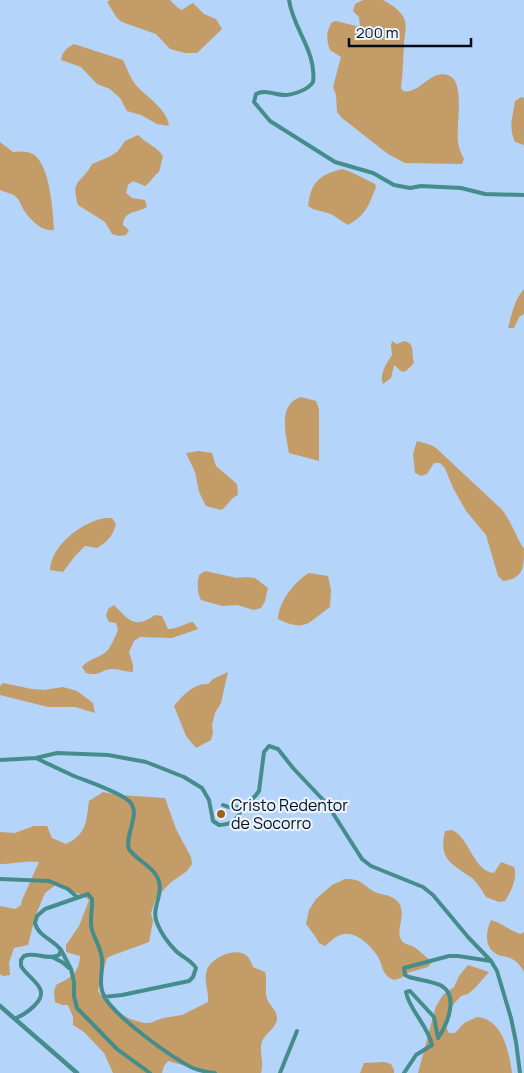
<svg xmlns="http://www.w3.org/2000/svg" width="524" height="1073" viewBox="0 0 524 1073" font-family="Manrope,sans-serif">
	<rect width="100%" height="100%" fill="#b5d4fa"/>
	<path fill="#c49c67" d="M110 0H170L178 8 182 10 189 5 193 3 204 14 216 19 222 29 197 53H185L170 49 156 34 122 22 117 18 107 2Z
		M363 0C369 0 377 0 383 0 391 4 403 12 405 21 407 29 404 37 404 45 403 59 403 73 401 88L403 91C420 95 431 67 450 76 465 83 456 127 458 140 458 147 461 153 464 159L462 164 405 163 388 154 342 118 337 112 336 95 333 87 341 57 330 50C326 40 326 31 332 22L336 21 360 27 359 17 353 11 355 4Z
		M74 44 123 60C126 67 130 77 135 84 146 97 167 108 169 126L157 124 141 115 127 111 120 98 110 89 97 84 81 67 61 60C63 51 66 48 74 44Z
		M521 97 524 98V145L515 142C508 126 513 117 515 101Z
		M138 135C146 143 157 147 163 156L159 172C153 176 151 182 145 186L133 181 128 185 126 193 132 198 145 200 147 207C137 213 124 210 123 225L129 230 126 235 119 236 112 234 105 222 78 205C70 178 82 184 92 164L111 156 118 151 125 141Z
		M0 142 13 152C19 151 28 151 33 154 50 164 53 212 54 230 41 232 30 219 23 209 21 205 20 201 17 198 13 193 6 193 0 190Z
		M342 169 351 172 375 184 376 187C369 205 366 215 348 225L331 214 313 209 308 206C311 182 319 175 342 169Z
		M524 289V314L519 317 514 328H508C512 314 514 300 524 289Z
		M392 341 397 344 404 341C416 343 411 354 414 363L406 371 402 372 394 365 391 378 383 384C379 374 386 364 392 355L391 345Z
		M301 397 316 401 319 409V461L289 453C286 435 277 404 301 397Z
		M417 441 431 445 436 448 497 505C508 512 516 538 524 549 524 566 524 579 503 581L498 576 486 535 466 511 453 488 445 468 440 463H434L427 474 421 476 415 473 413 454Z
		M199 451 212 453 216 466 237 484 238 495C230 498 228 506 221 510L206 506 199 492 195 472 186 453Z
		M106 518H112L116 524C113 536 107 542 97 548L85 546 75 556 63 572 50 570C51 545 83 521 106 518Z
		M205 571 237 578 245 577 255 578 268 588 265 601 261 608 254 610 237 605 222 606 201 600C197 592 197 584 199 575Z
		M309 573 328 576 331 590 330 607C308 622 307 633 278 619 279 601 294 582 309 573Z
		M114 605C128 619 134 630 155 615L162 616 168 629C177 630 184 623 193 622L198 629 172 638 140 637 134 641 129 652 133 665V672C125 672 120 669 113 669 102 668 101 677 86 673L82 667C88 659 99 658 106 652 110 649 116 635 118 630L116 623 109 622 106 616 108 609Z
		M228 672 221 703 215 713 212 725 213 733 211 740 196 748 186 736 174 706C182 696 194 683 208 684L213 679Z
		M3 683 32 689 44 690 63 687 77 691 93 703 95 713 75 707H48L0 695V686Z
		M103 792 119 795 165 798 176 829 191 857 192 864 187 871 170 883 156 898 151 913 153 921 149 942C135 948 121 951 107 958L98 991 103 998 119 1013 130 1019 144 1023H150L163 1018 182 1015 208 1002C209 992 203 980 207 970 210 959 233 948 244 954 249 956 251 962 253 967L265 972C268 981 264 990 267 999 271 1008 280 1012 276 1023 272 1032 262 1035 261 1046 260 1056 264 1061 261 1073H211L168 1061 164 1066 162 1073H113L104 1053 84 1032 73 1025V1017L68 1005H62L55 1002 54 992 56 985C70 978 79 974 80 956L66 952V945L79 926 89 900C79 892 68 891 58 883L45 893 35 917 28 945 14 948 9 963 10 975 3 976 0 974V906L15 909 21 905 22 900 39 862C26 860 13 864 0 864V832L15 833 34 826H47L52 838 66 844C87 834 86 822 89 801Z
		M452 830C470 838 473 871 494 873L501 862 514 867C518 877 511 892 505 901L499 902 486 897C483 892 477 882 472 878 453 864 438 861 445 831Z
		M345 879C360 878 362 884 373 891 380 895 388 894 395 899 411 912 392 932 403 942 406 945 411 945 414 947 420 951 426 957 432 962L428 967 407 973 401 978 394 980C380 974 384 966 377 955 368 943 353 928 338 936 333 938 329 943 325 946L319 943 315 936 306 924 309 910 316 899 332 885Z
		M491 920C502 923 510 931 521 934L524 932V972C519 963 513 957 502 956 498 955 499 956 495 953 484 946 486 930 491 920Z
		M468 965 489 972 475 988 468 994 461 996 451 1007 446 1027 449 1033H455L464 1023 477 1017C503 1019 509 1052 512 1073H418L436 1006 443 995 454 987 459 976Z
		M384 1062 391 1064 394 1070V1073H360L364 1063Z"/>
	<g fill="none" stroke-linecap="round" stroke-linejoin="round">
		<path stroke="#458d8c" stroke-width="4" d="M289 0C293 29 317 52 313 82 308 90 293 95 284 95 275 95 265 89 256 94L254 102 270 121 335 162 373 173 394 185 410 188 421 186 461 188 485 194 524 195
			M36 758C48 764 61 770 74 776 89 782 117 791 129 801 142 813 124 835 129 849 133 857 150 865 156 875 167 893 150 906 157 923 161 933 168 943 176 951 182 957 191 960 196 968L193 977 189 981 122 995 104 997
			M0 760 36 758 57 753 108 755 146 762 184 777 202 788 209 800 213 821 219 825C231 825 240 819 241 807
			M223 805C238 812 250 804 259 791L264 752 269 746 278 749 293 768 327 804 362 859 371 866 423 887 433 895 468 937 491 961 497 971 511 1018 516 1042 520 1073
			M0 879 49 881 68 889 77 897
			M61 950 71 969 74 982V996L77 1008 117 1049 150 1073
			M54 958 62 962 69 968
			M16 1018C24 1015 29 1011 35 1005 52 988 29 980 21 966V960L24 956C35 951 47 961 59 955L61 950C54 940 38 936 35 923L37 916 45 909 88 894 92 899C93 909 89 920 92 930 95 940 101 948 102 959 103 971 98 984 104 996 114 1016 172 1058 193 1068 200 1071 208 1072 215 1073
			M280 1073 297 1031
			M404 1073 416 1055 432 1045C428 1025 409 1010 406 992L410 991 434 1017 438 1038C447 1025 460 995 440 985 431 981 419 980 409 977L405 975 404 968 449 956H458L491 961"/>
		<path stroke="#458d8c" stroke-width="4.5" d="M0 1006 77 1073"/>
	</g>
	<circle fill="#986719" stroke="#e9f3ff" stroke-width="2" cx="221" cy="814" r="5"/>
	<g text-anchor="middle" stroke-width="4.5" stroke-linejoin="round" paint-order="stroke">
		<g font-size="16" fill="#040c19" stroke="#e9f3ff" text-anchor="start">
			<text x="231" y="811">Cristo Redentor<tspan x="231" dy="18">de Socorro</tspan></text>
		</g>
	</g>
	<path d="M349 38v8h122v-8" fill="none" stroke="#040c19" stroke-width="2.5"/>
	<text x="356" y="38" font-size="15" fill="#040c19" stroke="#e9f3ff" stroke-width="4" paint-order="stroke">200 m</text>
</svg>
